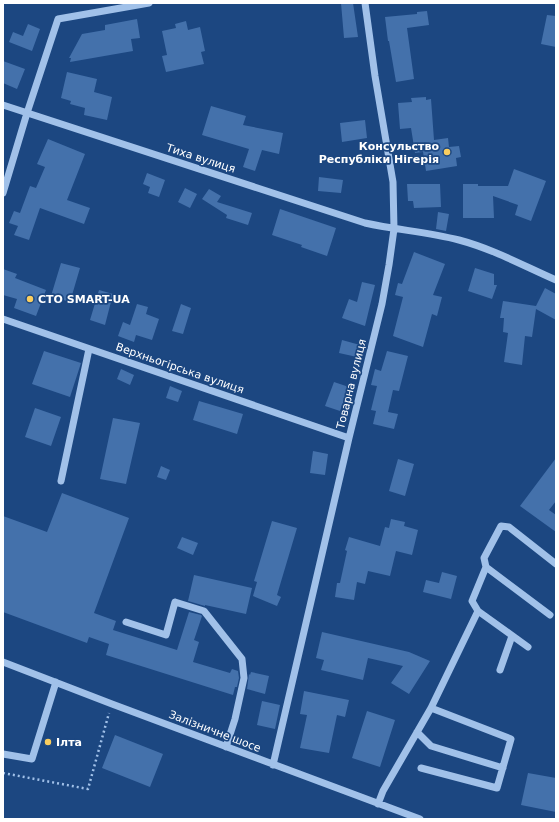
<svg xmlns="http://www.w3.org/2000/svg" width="559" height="822" viewBox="0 0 559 822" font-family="'DejaVu Sans',sans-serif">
	<rect width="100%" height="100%" fill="#1c4781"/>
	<path fill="#4471ab" d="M341 3H353L358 37 344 38Z
		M427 11 429 25 407 28 414 79 396 82 389 41H388L385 17 417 14V12Z
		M547 15 556 16V47L541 44Z
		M137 19 140 38 131 39 133 51 70 62 71 58H69L82 34 105 30V25Z
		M186 21 188 30 200 27 205 51 201 52 204 64 166 72 162 56 167 55 162 31 176 28 175 24Z
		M28 24 40 29 32 51 9 42 13 32 23 36Z
		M3 61 25 69 17 89 3 83Z
		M67 72 97 79 94 92 112 97 107 120 84 115 85 108 70 104 71 101 61 98Z
		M426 97V100L431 99 434 140 448 138 449 147 459 146 461 157 456 158 457 166 426 171 423 152 415 153 411 128 400 129 398 103 412 102 411 98Z
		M211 106 246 116 243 125 283 133 279 154 262 150 255 171 243 167 249 149 202 135Z
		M365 120 367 138 342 142 340 123Z
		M48 139 85 154 67 200 90 208 84 224 40 208 29 240 14 235 18 226 9 223 14 211 20 213 30 186 36 188 45 167 37 164Z
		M514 169 546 181 531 221 515 215 518 205 493 196 494 218H463V184H478V186H508Z
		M147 173 165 180 159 197 148 193 150 187 143 184Z
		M319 177 343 180 341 193 318 191Z
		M407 184H440L441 207 414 208 413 201H408Z
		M185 188 197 194 190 208 178 202Z
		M209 189 221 196 217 202 252 213 248 225 226 218 227 215 202 199Z
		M280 209 336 228 327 256 301 247 302 245 272 235Z
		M438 212 449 214 446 231 436 229Z
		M414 252 445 264 433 295 442 297 437 316 432 314 423 347 393 336 403 297 395 295 398 283 402 284Z
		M61 263 80 268 70 302 51 296Z
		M475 268 494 274V285H497L492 299 468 291Z
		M3 269 17 274 15 278 46 290 36 316 14 308 17 299 3 295Z
		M362 282 375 285 365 326 342 318 349 299 357 302Z
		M545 288 556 294V320L536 309 532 337 525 336 522 365 504 362 508 333 503 332 504 318H500L503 301 536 306Z
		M99 290 113 294 105 325 90 320Z
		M137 304 148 307 146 314 159 319 152 340 136 335 134 342 118 336 123 322 130 325Z
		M181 304 191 308 183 334 172 331Z
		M342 340 360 345 357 357 339 353Z
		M44 351 81 363 70 397 32 384Z
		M387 351 408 356 399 391 393 390 388 412 398 414 394 429 373 424 376 411 371 410 377 386 371 385 375 369 381 371Z
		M121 369 134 375 130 385 117 379Z
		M334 382 349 387 340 411 325 406Z
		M170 386 182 391 178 402 166 398Z
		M199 401 243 414 237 434 193 420Z
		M35 408 61 417 51 446 25 437Z
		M113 418 140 423 126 484 100 479Z
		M313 451 328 454 325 475 310 473Z
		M556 458V501L549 510 556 515V532L520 506Z
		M398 459 414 464 405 496 389 491Z
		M161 466 170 470 166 480 157 477Z
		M62 493 129 518 94 613 116 621 113 630 177 650 189 612 201 615 202 616 194 640 199 642 193 662 230 673 232 669 238 671 239 678 237 687H235L233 695 106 655 109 644 89 637 87 643 3 612V516L47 532Z
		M391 519 405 522 404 526 418 530 412 555 396 551 390 576 368 571 365 584 357 582 354 600 335 597 337 583H340L347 551 345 550 349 537 380 546 385 527 389 528Z
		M272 521 297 528 277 595 281 597 277 606 253 596 257 582 254 581Z
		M182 537 198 543 193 555 177 548Z
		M442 572 457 576 451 599 423 592 426 580 439 583Z
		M194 575 252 588 246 614 205 605V606L188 601Z
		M322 632 409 652 430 661 409 694 391 683 403 666 368 658 363 680 321 670 324 660 316 658Z
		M251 672 269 676 265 694 247 689 249 674 250 675Z
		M304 691 349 700 345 717 337 715 329 753 300 748 307 715 300 714Z
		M262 701 280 705 275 729 257 725Z
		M367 711 395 720 380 767 352 758Z
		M115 735 163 754 150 787 102 768Z
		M528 773 556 778V812L521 805Z"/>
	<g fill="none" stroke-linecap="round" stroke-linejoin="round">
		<path stroke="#a1c1e9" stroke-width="2.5" stroke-dasharray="2 3" stroke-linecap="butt" d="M3 773 88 789 109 713"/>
		<path stroke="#a1c1e9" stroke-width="7" d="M3 105 365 223C397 230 428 232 459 240 493 249 524 266 556 280
			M3 193 27 113 58 19 149 3
			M3 319 349 438
			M61 481 89 349
			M486 567 550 615
			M478 611 528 647
			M126 622 166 635 175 602 204 611 242 659 244 678 235 719 226 747
			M3 662 112 704 420 819
			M500 670 512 636
			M417 732 431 746 503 768
			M3 754 32 759 56 682
			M273 765 349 438 382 304 389 265 394 229 393 182 375 76 365 3
			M421 768 497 788 511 739 431 708
			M378 804 383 791 431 708 478 611 472 601 486 567 484 558 501 526 509 527 556 564"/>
	</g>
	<g fill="#face5f" stroke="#1c4781" stroke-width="1.5">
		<circle cx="447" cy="152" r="4"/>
		<circle cx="30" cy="299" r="4"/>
		<circle cx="48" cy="742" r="4"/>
	</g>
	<g text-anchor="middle" stroke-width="3.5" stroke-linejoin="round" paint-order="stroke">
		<g font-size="11" font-weight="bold" fill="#fff" stroke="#1c4781" text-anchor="start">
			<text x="439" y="150" text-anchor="end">Консульство<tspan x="439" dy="13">Республіки Нігерія</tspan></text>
			<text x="38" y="303">СТО SMART-UA</text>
			<text x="56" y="746">Ілта</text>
		</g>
		<g font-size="11" fill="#fff" stroke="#1c4781">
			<text transform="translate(201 158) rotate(18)" y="4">Тиха вулиця</text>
			<text transform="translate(180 368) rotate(19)" y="4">Верхньогірська вулиця</text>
			<text transform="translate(351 384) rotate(-76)" y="4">Товарна вулиця</text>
			<text transform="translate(215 731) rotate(21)" y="4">Залізничне шосе</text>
		</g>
	</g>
	<rect width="559" height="822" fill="none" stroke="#ffffff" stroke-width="8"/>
</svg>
